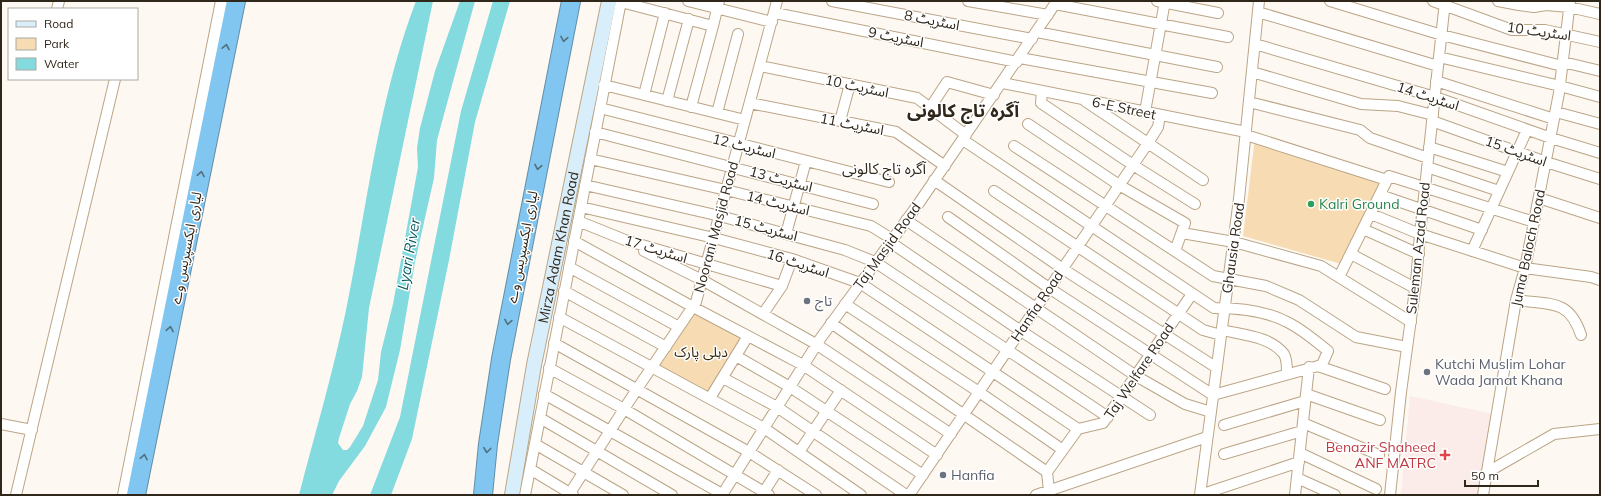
<svg xmlns="http://www.w3.org/2000/svg" width="1601" height="496" viewBox="0 0 1601 496" font-family="Mulish,'Noto Sans Arabic',sans-serif">
	<rect width="100%" height="100%" fill="#fdf8f2"/>
	<path fill="#fbebe9" d="M1410 396 1493 414 1478 495H1401Z"/>
	<path fill="#f6dbb3" d="M1255 138 1387 179 1345 265 1243 236Z
		M693 307 748 337 710 398 652 367Z"/>
	<path fill="#83dbe0" d="M416 1H433L369 308 362 377 357 391 350 404 339 438 338 443 343 450H347L350 447 363 426 378 380 381 352 393 304 418 167 417 148 420 128 435 71 460 1H475L437 140 434 178 415 262 400 350 386 407 365 446 339 481 332 495H299C315 433 333 373 346 310 367 207 378 100 416 1Z
		M493 1H510L475 122 449 260 412 439 391 495H370L400 417 461 111Z"/>
	<g fill="none" stroke-linecap="round" stroke-linejoin="round">
		<defs>
			<path id="minor" d="M688 1 772 22
				M832 1 1032 39
				M968 1 1048 15
				M1157 1 1218 13
				M1330 1 1442 35 1562 66
				M1433 1 1512 30H1545L1600 42
				M1498 1 1519 5 1534 7 1546 5 1569 7 1600 14
				M621 2 713 26 691 107
				M1055 4 1228 37
				M57 9 59 1
				M1258 12 1438 66
				M775 13 1017 62
				M713 26 719 1
				M1037 32 1217 67
				M1255 44 1435 97 1551 138 1600 153
				M1439 57 1560 86 1600 97
				M1020 58 1212 93
				M1563 62 1600 71
				M760 66 917 98 966 135
				M1252 72 1361 104 1398 106 1433 115
				M1436 81 1554 119
				M1003 83 1246 132
				M604 85 745 120
				M1042 91 1041 103 1133 165 1195 204
				M644 95 665 13
				M667 101 689 19
				M1085 101 1203 180
				M1249 102 1360 130 1370 138 1428 158
				M750 103 896 132 945 166
				M600 108 889 182
				M930 108 947 82 994 95
				M1145 112 1165 1
				M1556 112 1600 124
				M717 113 738 34
				M840 121 850 84
				M1432 121 1546 162 1600 179
				M1028 124 1119 185 1185 223 1175 251
				M595 132 873 204
				M1246 135 1387 180
				M963 140 1214 308C1236 308 1265 311 1285 321 1301 328 1314 340 1328 351L1321 367
				M1014 146 1213 276 1266 286 1299 300 1356 337 1407 347
				M1429 147 1508 172
				M590 159 726 190 871 226 892 239
				M1427 167 1499 191
				M934 180 1063 269 1217 368
				M585 185 720 216 845 250 875 262 1108 417
				M994 191 1203 330 1221 335
				M1380 195 1482 230
				M1539 198 1600 218
				M581 207 714 238 792 259 860 283 1078 429
				M1371 214 1420 234 1525 268 1591 277 1600 280
				M948 217 1049 288 1213 395 1318 366 1385 389
				M906 220 1136 376 1185 404 1211 412
				M578 221 625 240 782 286
				M1363 229 1419 254
				M1182 233 1234 242 1321 266 1411 322
				M786 234 806 161
				M574 241 693 307 803 365 937 455
				M890 242 1021 331 1150 415
				M645 246 644 251 702 280 816 344 951 434
				M1472 251 1527 130
				M1351 254 1415 288
				M569 267 679 327
				M1339 277 1389 176 1534 222
				M564 291 666 347
				M1516 300C1549 305 1569 298 1581 335
				M845 304 979 392 1063 450
				M763 314 782 286 792 259
				M559 317 764 428 861 495
				M831 323 1047 472 1049 491
				M1222 330C1242 335 1270 336 1284 354 1287 359 1287 367 1287 373
				M554 343 749 452 816 495
				M736 356 790 387 923 475
				M549 368 624 409 769 495
				M723 378 777 407 906 495
				M544 394 724 495
				M1306 394 1380 420
				M710 398 748 336
				M540 418 672 495
				M1303 423 1379 455
				M1 424 32 430
				M1224 425 1305 401
				M535 444 623 495
				M799 452 841 390
				M1300 453 1376 489
				M1224 454 1302 431
				M530 469 573 495
				M1047 472 1078 429 1103 423 1192 294
				M1486 473 1554 434 1600 429
				M1297 478 1335 495
				M570 493 637 389 696 302 777 1
				M16 495 115 79
				M525 495 621 1
				M722 495 820 339 919 203 1057 1
				M762 495 778 470
				M909 495 1148 143 1158 127 1160 115
				M1036 495 1207 437
				M1200 495 1239 199 1259 1
				M1200 495 1299 462
				M1295 495 1309 367
				M1390 495 1401 392 1416 282 1420 234 1445 1
				M1483 495 1516 300 1525 268 1559 93 1570 1"/>
			<path id="tertiary" d="M124 495 222 1"/>
			<g id="secondary">
				<path id="s1" d="M512 495 534 365 609 1"/>
			</g>
			<path id="motorway" d="M136 495 236 1
				M483 495 488 444 501 359 571 1"/>
		</defs>
		<use href="#minor" stroke="#bba586" stroke-width="12"/>
		<use href="#tertiary" stroke="#bba586" stroke-width="14"/>
		<use href="#secondary" stroke="#bba586" stroke-width="16"/>
		<use href="#motorway" stroke="#648ea6" stroke-width="20"/>
		<use href="#minor" stroke="#fff" stroke-width="10"/>
		<use href="#tertiary" stroke="#fff" stroke-width="12"/>
		<use href="#secondary" stroke="#d9eefb" stroke-width="14"/>
		<use href="#motorway" stroke="#80c6f1" stroke-width="18"/>
	</g>
	<defs><path id="oneway-chevron" d="M-2-3.5L2.5 0L-2 3.5" fill="none" stroke-width="1.6" stroke-linecap="round" stroke-linejoin="round"/></defs>
	<g stroke="#546f7b">
		<use href="#oneway-chevron" transform="translate(564 39) rotate(100)"/>
		<use href="#oneway-chevron" transform="translate(226 47) rotate(-78)"/>
		<use href="#oneway-chevron" transform="translate(538 167) rotate(101)"/>
		<use href="#oneway-chevron" transform="translate(201 174) rotate(-79)"/>
		<use href="#oneway-chevron" transform="translate(508 322) rotate(100)"/>
		<use href="#oneway-chevron" transform="translate(170 329) rotate(-79)"/>
		<use href="#oneway-chevron" transform="translate(487 450) rotate(97)"/>
		<use href="#oneway-chevron" transform="translate(144 457) rotate(-79)"/>
	</g>
	<circle fill="#2e9e5b" stroke="#fff" stroke-width="1.5" cx="1311" cy="204" r="4"/>
	<g fill="#6b7280" stroke="#fff" stroke-width="1.5">
		<circle cx="807" cy="301" r="4"/>
		<circle cx="1427" cy="372" r="4"/>
		<circle cx="943" cy="475" r="4"/>
	</g>
	<path fill="#e0444e" stroke="#fff" stroke-width="1.5" d="M1443 449h4v4h4v4h-4v4h-4v-4h-4v-4h4z"/>
	<g text-anchor="middle" stroke-width="3" stroke-linejoin="round" paint-order="stroke">
		<g font-size="14" fill="#30271b" stroke="#fff">
			<text transform="translate(932 20) rotate(11)" y="5">اسٹریٹ 8</text>
			<text transform="translate(1539 31) rotate(8)" y="5">اسٹریٹ 10</text>
			<text transform="translate(896 37) rotate(11)" y="5">اسٹریٹ 9</text>
			<text transform="translate(857 86) rotate(12)" y="5">اسٹریٹ 10</text>
			<text transform="translate(1428 96) rotate(18)" y="5">اسٹریٹ 14</text>
			<text transform="translate(1124 108) rotate(12)" y="5">6-E Street</text>
			<text transform="translate(852 124) rotate(11)" y="5">اسٹریٹ 11</text>
			<text transform="translate(744 146) rotate(14)" y="5">اسٹریٹ 12</text>
			<text transform="translate(1516 151) rotate(20)" y="5">اسٹریٹ 15</text>
			<text transform="translate(781 179) rotate(15)" y="5">اسٹریٹ 13</text>
			<text transform="translate(778 203) rotate(14)" y="5">اسٹریٹ 14</text>
			<text transform="translate(716 227) rotate(-75)" y="5">Noorani Masjid Road</text>
			<text transform="translate(766 228) rotate(15)" y="5">اسٹریٹ 15</text>
			<text transform="translate(887 246) rotate(-54)" y="5">Taj Masjid Road</text>
			<text transform="translate(522 247) rotate(-79)" y="5">لیاری ایکسپریس وے</text>
			<text transform="translate(186 248) rotate(-79)" y="5">لیاری ایکسپریس وے</text>
			<text dy="5" stroke="none"><textPath href="#s1" startOffset="252">Mirza Adam Khan Road</textPath></text>
			<text transform="translate(1233 248) rotate(-82)" y="5">Ghausia Road</text>
			<text transform="translate(1418 248) rotate(-84)" y="5">Suleman Azad Road</text>
			<text transform="translate(1528 248) rotate(-78)" y="5">Juma Baloch Road</text>
			<text transform="translate(656 249) rotate(17)" y="5">اسٹریٹ 17</text>
			<text transform="translate(798 263) rotate(18)" y="5">اسٹریٹ 16</text>
			<text transform="translate(1037 306) rotate(-56)" y="5">Hanfia Road</text>
			<text transform="translate(1139 371) rotate(-56)" y="5">Taj Welfare Road</text>
		</g>
		<g font-size="14" fill="#27864d" stroke="#fff" text-anchor="start">
			<text x="1319" y="209">Kalri Ground</text>
		</g>
		<g font-size="14" fill="#5b616d" stroke="#fff" text-anchor="start">
			<text x="815" y="306">تاج</text>
			<text x="1435" y="369">Kutchi Muslim Lohar<tspan x="1435" dy="16">Wada Jamat Khana</tspan></text>
			<text x="951" y="480">Hanfia</text>
		</g>
		<g font-size="14" fill="#36270d" stroke="#fff">
			<text x="701" y="357">دہلی پارک</text>
		</g>
		<g font-size="14" fill="#be3a42" stroke="#fff" text-anchor="end">
			<text x="1436" y="452">Benazir Shaheed<tspan x="1436" dy="16">ANF MATRC</tspan></text>
		</g>
		<g font-size="15" fill="#30271b" stroke="#fff">
			<text x="884" y="174">آگرہ تاج کالونی</text>
		</g>
		<g font-size="15" font-style="italic" fill="#09595d" stroke="#fff">
			<text transform="translate(409 254) rotate(-80)" y="5">Lyari River</text>
		</g>
		<g font-size="18" font-weight="bold" fill="#30271b" stroke="#fff">
			<text x="963" y="117">آگرہ تاج کالونی</text>
		</g>
	</g>
	<rect width="1601" height="496" fill="none" stroke="#30271b" stroke-width="4"/>
	<rect x="8" y="8" width="130" height="72" fill="#ffffff" stroke="#aca9a4"/>
	<rect x="16" y="21" width="20" height="6" fill="#d9eefb" stroke="#aca9a4"/>
	<text x="44" y="28" font-size="12" fill="#30271b">Road</text>
	<rect x="16" y="38" width="20" height="12" fill="#f6dbb3" stroke="#aca9a4"/>
	<text x="44" y="48" font-size="12" fill="#30271b">Park</text>
	<rect x="16" y="58" width="20" height="12" fill="#83dbe0" stroke="#aca9a4"/>
	<text x="44" y="68" font-size="12" fill="#30271b">Water</text>
	<path d="M1465 480v6h73v-6" fill="none" stroke="#30271b" stroke-width="2"/>
	<text x="1471" y="480" font-size="12" fill="#30271b" stroke="#ffffff" stroke-width="3" paint-order="stroke">50 m</text>
</svg>
